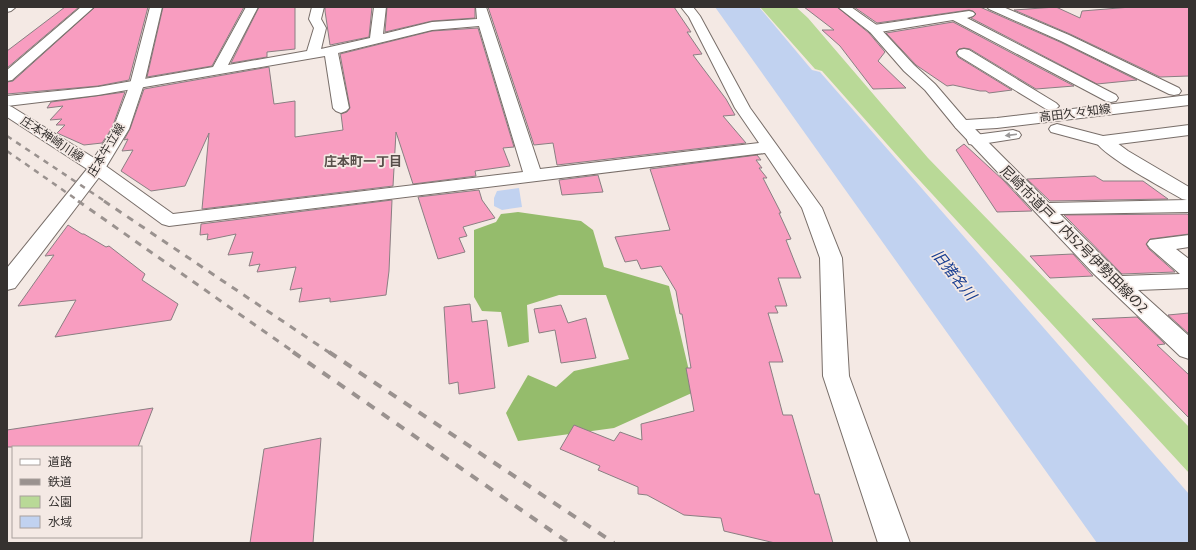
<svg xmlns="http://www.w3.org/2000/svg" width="1196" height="550" viewBox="0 0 1196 550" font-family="'Asap Condensed','Noto Sans JP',sans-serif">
	<rect width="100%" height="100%" fill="#f4e9e4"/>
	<path fill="#b9d997" d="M760 7H796L808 18 928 158 1189 427V473L910 170 822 71 815 69Z"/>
	<path fill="#95bc6c" d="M518 212 581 221 593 230 604 267 669 286 694 392 614 428 518 441 506 413 528 375 556 387 574 371 629 359 606 295H559L527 305 529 342 508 347 501 312 482 311 474 297V230L496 222 501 214Z"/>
	<path fill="#c1d2f0" d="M715 7H759L812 70 820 72 1189 494V543H1097Z
		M519 188 522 207 502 210 494 206V198L497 191Z"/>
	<path fill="#f89dc0" stroke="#8a7f82" d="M65 7H79L7 68V51Z
		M95 7H148L129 80 98 86 7 94V82L13 81Z
		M163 7H244L212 66 147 77Z
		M259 7H295V49L267 52V57L231 63Z
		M325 7H372L369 37 330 45 325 11Z
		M387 7H475V18L432 21 385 32Z
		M488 7H674L691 32H687L702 54 693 55 726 99 735 115 723 116 746 143 557 165 553 143 534 145Z
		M804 7H837L869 33 885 52 878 61 906 88 873 89 840 46 822 30H834Z
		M854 7H980L1060 42 1137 80 1097 84 971 18 976 14 973 11 969 10 877 23Z
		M1056 7 1080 18 1082 11 1131 7H1189V76L1160 77 1070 34 1014 10Z
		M953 22 1074 86 1036 89 970 49 964 48 959 49 956 52 958 57 1012 90 989 93 986 91H980L953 85 947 86 916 65 886 33Z
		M478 28 514 147 503 148 510 166 475 171 476 176 413 184 396 132 393 186 202 209 209 133 185 186 151 191 121 171 133 150 122 151 128 139 124 140 130 129 144 89 269 67 274 104 295 101V137L343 130 341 114 347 112 350 108 340 54 432 31Z
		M125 92 112 128 102 143 84 145 57 133 65 125H56L62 119 50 120 63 106 47 108 51 102Z
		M964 144 1003 180 1032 211 997 212 956 150Z
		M757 155 761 160H756L762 168H759L767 178H763L781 213H779L791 239 786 240 801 278H778L787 306H775L778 313H768L783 362H769L783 415H792L815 494H819L833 543H775L724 531 721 518 684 515 647 495 638 494V487L598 470 600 466 560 449 574 425 614 441 620 432 642 440 641 424 694 411 686 368H691L682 314H680L676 291 661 266 641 269 637 260 625 262 615 237 670 230 650 169Z
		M598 175 603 192 562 195 559 180Z
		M1095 176 1103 181H1143L1168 199 1050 201 1027 179Z
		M479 190 482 200 495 218 463 227 467 236 459 238 465 252 438 259 418 197Z
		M392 200 389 271 386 295 330 302V298L299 302 302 288 290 290 296 267 257 272 260 264 249 266 253 252 228 255 236 234 207 240 208 234 200 235 201 224Z
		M1187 214 1189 215V234L1150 239 1146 244 1149 249 1175 272 1122 274 1064 215Z
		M68 225 82 234H84L106 247 109 246 145 274 142 280 178 304 171 320 55 337 76 300 18 306 54 255 45 256Z
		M1073 254 1093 276 1050 278 1030 256Z
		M470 304 472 322 487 320 495 388 459 394 458 382 449 384 444 307Z
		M561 305 568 323 586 318 596 358 561 363 555 330 539 333 534 309Z
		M1189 313V334L1168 315Z
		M1137 317 1165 344 1157 345 1189 375V418L1092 319Z
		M153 408 138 447H7V430Z
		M321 438 313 543H250L264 449Z"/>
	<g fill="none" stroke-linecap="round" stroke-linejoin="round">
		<defs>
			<path id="street" d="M7 7H16L11 11 7 12Z
				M81 7H94L12 80 7 81V70Z
				M246 7H258L228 65 307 51 314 28 309 19 312 7H324L321 19 326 28 321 49 370 38 374 7H386L383 34 432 22 477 19 476 7H486L540 169 759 143 735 108 689 17 681 7H693L700 16 750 108 822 208 842 258 849 376 910 543H878L823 376 820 258 802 208 765 153 169 226 162 224 91 172 88 168 91 164 97 163 103 164 173 214 523 172 479 26 432 30 338 53 349 108 346 111 341 113 336 111 333 108 325 56 98 95 7 106V96L98 87 213 67Z
				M987 7H1003L1069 35 1179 88 1181 91 1179 94 1174 95 1169 94 1061 41 989 9Z
				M969 11 973 12 975 14 973 16 967 18 1116 95 1118 98 1116 101 1111 102 1106 101 953 20 874 33 870 32 868 29 870 26 874 25Z
				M964 49 969 50 1056 103 1059 106 1056 109 1051 111 1046 109 959 56 957 53 959 50Z
				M962 120 968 122 1049 203 1187 200 1182 199C1162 187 1106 158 1095 141L1097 137 1103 136 1109 137 1128 151 1189 187V212L1060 214 1122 276 1180 274 1150 248 1147 244 1150 240 1189 235V247L1176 249 1189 259V288L1138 290 1189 336V359L1180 356 1094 274 956 128 954 125 956 122Z"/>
			<path id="secondary" d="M150 7H162L144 84 129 129 103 172 15 288 7 290V268L87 169 7 117V105L12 107 94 158 113 129 130 84Z
				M838 7H851L878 26 914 65 935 84 966 120 997 118 1189 95V105L997 128 962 130 956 128 925 90 904 71 870 32Z
				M1057 124 1103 136 1189 125V135L1103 146 1051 132 1049 129 1051 126Z
				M1013 130 1019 132 1021 135 1019 138 975 145 969 144 967 140 969 136 975 135Z"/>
		</defs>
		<use href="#street" stroke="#786e69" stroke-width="2"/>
		<use href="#secondary" stroke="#786e69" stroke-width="2"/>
		<use href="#street" fill="#fff" fill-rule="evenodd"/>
		<use href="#secondary" fill="#fff" fill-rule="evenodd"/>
		<path stroke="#9a928f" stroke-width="2.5" stroke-dasharray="5.5 5.5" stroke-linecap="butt" d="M7 136 106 202
			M7 151 80 202"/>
		<path stroke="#9a928f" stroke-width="3" stroke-dasharray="7 7" stroke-linecap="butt" d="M78 201 295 353
			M104 201 330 353"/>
		<path stroke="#9a928f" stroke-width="4" stroke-dasharray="9 9" stroke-linecap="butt" d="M293 352 569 543
			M329 352 614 543"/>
	</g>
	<defs><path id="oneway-solid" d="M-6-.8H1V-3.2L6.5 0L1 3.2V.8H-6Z"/></defs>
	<use fill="#9a9898" href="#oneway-solid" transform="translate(1011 135) rotate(173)"/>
	<g text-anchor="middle" stroke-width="3.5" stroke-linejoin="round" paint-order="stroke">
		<g font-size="12" fill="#363230" stroke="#f4e9e4">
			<text transform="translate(1075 113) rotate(-7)" y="4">高田久々知線</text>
			<text transform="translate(52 139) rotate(33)" y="4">庄本神崎川線</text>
			<text transform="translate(106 150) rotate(-59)" y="4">庄本牛立線</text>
		</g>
		<g font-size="13" font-weight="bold" fill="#584f4a" stroke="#f4e9e4">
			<text x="363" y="166">庄本町一丁目</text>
		</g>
		<g font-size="14" fill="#363230" stroke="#f4e9e4">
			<text transform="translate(1074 239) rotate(45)" y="5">尼崎市道戸ノ内52号伊勢田線の2</text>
		</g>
		<g font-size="15" font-style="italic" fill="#173d91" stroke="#f4e9e4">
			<text transform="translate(954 275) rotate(51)" y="5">旧猪名川</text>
		</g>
	</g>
	<rect width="1196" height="550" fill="none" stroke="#363230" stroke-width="16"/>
	<rect x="12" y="446" width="130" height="92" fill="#f4e9e4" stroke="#a8a09c"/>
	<rect x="20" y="459" width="20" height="6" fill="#ffffff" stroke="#a8a09c"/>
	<text x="48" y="466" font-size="12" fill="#363230">道路</text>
	<rect x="20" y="479" width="20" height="6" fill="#9a928f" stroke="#a8a09c"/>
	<text x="48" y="486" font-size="12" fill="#363230">鉄道</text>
	<rect x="20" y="496" width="20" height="12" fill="#b9d997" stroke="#a8a09c"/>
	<text x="48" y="506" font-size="12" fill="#363230">公園</text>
	<rect x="20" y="516" width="20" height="12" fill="#c1d2f0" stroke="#a8a09c"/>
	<text x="48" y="526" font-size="12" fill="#363230">水域</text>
</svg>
